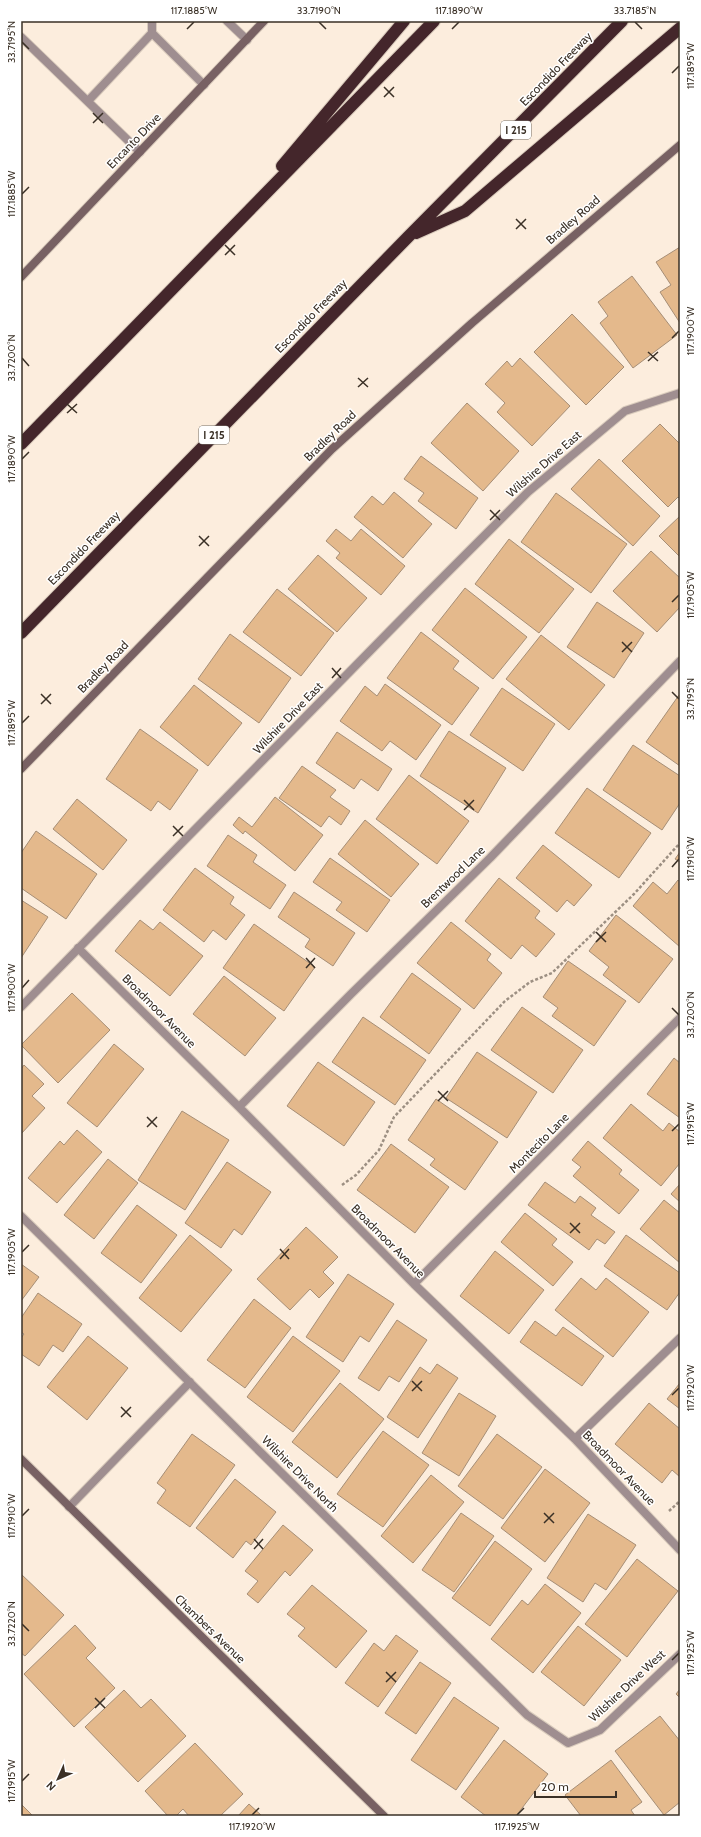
<svg xmlns="http://www.w3.org/2000/svg" width="701" height="1837" viewBox="0 0 701 1837" font-family="Cabin,sans-serif">
	<rect width="100%" height="100%" fill="#fceddd"/>
	<path fill="#e4b98c" stroke="#a68e76" d="M680 247V323L660 292 671 285 656 262Z
		M632 276 677 335 633 368 600 323 608 316 598 302Z
		M572 314 624 367 586 405 534 352Z
		M520 358 570 406 532 446 497 412 505 403 485 384 507 361 512 367Z
		M467 403 519 451 483 491 431 443Z
		M660 424 680 444V499L678 497 668 507 622 461Z
		M421 456 478 498 456 529 418 501 424 493 404 479Z
		M599 459 660 516 633 546 571 489Z
		M394 492 432 524 403 558 354 517 372 496 383 505Z
		M556 493 627 544 591 593 521 542Z
		M680 516V557L659 536Z
		M336 529 351 541 361 529 405 566 381 595 336 558 340 553 326 541Z
		M509 539 574 589 539 633 475 584Z
		M651 551 680 578V607L657 632 613 591Z
		M318 555 367 598 337 632 288 589Z
		M465 588 527 637 493 679 432 630Z
		M277 589 334 633 301 676 243 632Z
		M597 602 644 633 614 678 567 647Z
		M421 632 459 661 453 669 479 688 452 725 387 678Z
		M230 634 291 678 259 723 198 679Z
		M541 635 605 685 569 730 506 679Z
		M385 684 441 725 416 760 390 741 382 751 340 721 365 686 377 696Z
		M194 685 242 723 208 766 160 727Z
		M502 688 555 724 523 771 470 735Z
		M679 695H680V766L646 742Z
		M140 729 198 770 170 810 158 801 151 811 106 779Z
		M449 731 506 768 478 813 420 776Z
		M337 732 392 769 378 791 361 779 354 789 316 763Z
		M633 745 680 776V803L662 830 603 790Z
		M302 766 336 790 330 797 350 811 341 825 329 816 321 827 279 798Z
		M409 775 469 821 437 864 376 819Z
		M587 788 651 833 619 878 555 833Z
		M275 797 323 835 295 871 245 831 243 834 233 825 239 817 252 827Z
		M77 799 127 840 103 870 53 829Z
		M365 820 419 864 391 897 338 854Z
		M36 831 97 874 66 919 21 888V853Z
		M228 835 257 855 253 862 286 885 270 909 207 866Z
		M543 845 592 885 574 906 567 900 557 912 516 878Z
		M680 852V862L675 859Z
		M330 858 390 900 367 932 336 910 342 902 313 882Z
		M195 868 234 897 230 904 245 915 226 940 213 930 204 942 163 910Z
		M499 878 540 911 535 918 555 934 536 957 522 945 511 959 465 921Z
		M678 880 680 882V947L633 906 653 882 667 894Z
		M294 892 355 933 333 966 305 947 310 939 278 917Z
		M21 900 48 917 21 958Z
		M616 915 673 959 639 1003 603 975 609 967 589 951Z
		M140 920 153 930 160 922 203 956 170 996 115 951Z
		M451 922 491 954 487 960 502 973 474 1009 417 963Z
		M254 924 315 967 284 1011 223 968Z
		M568 961 626 1001 594 1046 552 1016 558 1008 543 997Z
		M412 973 461 1009 429 1054 380 1017Z
		M224 976 276 1018 245 1056 193 1014Z
		M72 993 110 1030 58 1083 21 1045Z
		M522 1007 583 1050 553 1093 491 1050Z
		M363 1017 426 1060 395 1105 332 1062Z
		M114 1044 144 1069 97 1127 67 1103Z
		M477 1052 537 1092 507 1138 446 1098Z
		M674 1058 680 1063V1118L647 1094Z
		M318 1062 375 1102 344 1146 287 1106Z
		M24 1065 44 1084 32 1096 45 1108 21 1134V1069Z
		M436 1099 498 1142 465 1190 430 1165 435 1159 408 1140Z
		M631 1104 663 1131 669 1123 680 1132V1163L661 1186 603 1138Z
		M182 1111 229 1140 185 1210 138 1180Z
		M77 1130 102 1152 57 1203 28 1178 60 1141 64 1145Z
		M588 1141 622 1170 619 1174 639 1190 619 1214 573 1176 581 1167 572 1160Z
		M391 1144 449 1187 415 1233 357 1190Z
		M108 1159 138 1183 94 1239 64 1215Z
		M227 1162 271 1192 242 1235 234 1229 221 1248 185 1223Z
		M545 1182 575 1203 580 1196 596 1208 591 1215 615 1232 605 1244 597 1239 589 1250 528 1205Z
		M680 1184V1202L671 1194Z
		M664 1200 680 1213V1263L640 1229Z
		M137 1205 177 1235 141 1283 101 1253Z
		M525 1213 557 1239 552 1245 573 1262 553 1286 501 1242Z
		M306 1227 338 1257 323 1272 334 1283 319 1298 310 1289 290 1310 257 1279Z
		M190 1235 232 1270 181 1332 139 1298Z
		M626 1235 680 1273V1292L667 1310 604 1266Z
		M495 1251 544 1290 509 1334 460 1296Z
		M21 1264 39 1277 21 1301Z
		M348 1274 394 1304 369 1342 360 1336 343 1362 306 1337Z
		M581 1278 596 1290 606 1278 649 1312 613 1357 555 1310Z
		M38 1293 82 1324 63 1352 53 1345 39 1366 21 1354V1338L24 1334 21 1332V1318Z
		M254 1299 291 1328 245 1388 207 1360Z
		M397 1320 427 1340 399 1382 389 1376 379 1391 358 1378Z
		M535 1321 556 1336 563 1327 604 1356 582 1386 520 1342Z
		M88 1336 128 1368 87 1420 47 1387Z
		M293 1336 340 1371 293 1432 247 1397Z
		M437 1364 458 1378 418 1438 387 1417 420 1367 430 1374Z
		M340 1383 384 1419 337 1478 292 1442Z
		M680 1383V1409L667 1399Z
		M459 1393 496 1416 459 1476 422 1453Z
		M649 1403 680 1429V1477L672 1470 662 1483 615 1444Z
		M383 1431 429 1465 383 1527 337 1494Z
		M192 1434 235 1465 190 1527 157 1503 166 1490 157 1483Z
		M497 1434 542 1467 503 1519 458 1486Z
		M545 1469 590 1503 545 1562 501 1528Z
		M431 1475 464 1502 413 1563 381 1536Z
		M235 1479 276 1512 251 1545 246 1541 233 1558 196 1528Z
		M461 1513 494 1536 454 1592 422 1570Z
		M588 1514 636 1545 606 1590 595 1583 583 1602 547 1578Z
		M283 1525 313 1550 290 1576 285 1571 258 1603 247 1594 258 1581 245 1571Z
		M495 1541 532 1569 490 1626 452 1598Z
		M637 1559 678 1591 627 1657 585 1624Z
		M21 1574 64 1615 25 1656 21 1653Z
		M545 1584 581 1613 533 1673 491 1639 522 1600 528 1605Z
		M312 1585 367 1631 336 1668 298 1636 305 1628 287 1614Z
		M75 1625 96 1648 86 1658 115 1688 74 1727 24 1674Z
		M578 1626 621 1660 584 1706 541 1672Z
		M396 1635 418 1651 378 1707 345 1683 374 1643 384 1651Z
		M420 1662 451 1683 416 1734 385 1713Z
		M680 1689V1698L676 1694Z
		M124 1690 141 1708 151 1699 186 1736 138 1782 85 1727Z
		M454 1697 499 1728 456 1790 411 1760Z
		M660 1716 680 1741V1802L664 1815 615 1751Z
		M504 1740 548 1774 516 1816H486L461 1797Z
		M195 1743 243 1794 220 1816H189L183 1809 176 1816H168L145 1791Z
		M611 1760 642 1802 631 1810 635 1816H581L565 1795Z
		M21 1804 33 1816H21Z
		M249 1804 262 1816H238Z"/>
	<g fill="none" stroke-linecap="round" stroke-linejoin="round">
		<defs>
			<path id="lane" d="M152 21V33L204 85
				M227 21 247 40
				M21 37 140 152
				M88 101 152 33
				M78 948 239 1107 414 1284 575 1439 680 1550
				M21 1007 420 600 528 492 625 411 680 393
				M239 1107 351 994 490 858 680 661
				M21 1216 527 1715 568 1743 600 1730 680 1654
				M414 1284 680 1018
				M575 1439 680 1338
				M69 1507 190 1382"/>
			<path id="secondary" d="M21 277 264 21
				M21 769 332 449 472 323 680 145
				M21 1459 384 1816"/>
			<path id="highway" d="M282 166 404 21
				M416 233 465 211 680 28
				M21 444 434 21
				M21 633 408 237 622 21"/>
		</defs>
		<use href="#lane" stroke="#d9cbbc" stroke-width="10"/>
		<use href="#secondary" stroke="#d9cbbc" stroke-width="10"/>
		<use href="#highway" stroke="#d9cbbc" stroke-width="14"/>
		<path stroke="#9c8f82" stroke-width="2.5" stroke-dasharray="3 2" stroke-linecap="butt" d="M342 1185 356 1175 379 1150 394 1117 505 1001 530 982 552 973 634 894 680 843
			M669 1511 680 1501"/>
		<use href="#lane" stroke="#9f8e90" stroke-width="8"/>
		<use href="#secondary" stroke="#786163" stroke-width="8"/>
		<use href="#highway" stroke="#44262b" stroke-width="12"/>
	</g>
	<path fill="none" stroke="#3a3026" stroke-width="1.5" d="M319 22 326 29M635 22 642 29M187 29 194 22M452 29 459 22M22 42 29 49M672 73 679 66M384 87 394 97M384 97 394 87M93 113 103 123M93 123 103 113M22 194 29 187M516 219 526 229M516 229 526 219M225 245 235 255M225 255 235 245M672 338 679 331M648 352 658 361M22 358 29 366M648 361 658 352M358 378 368 387M358 387 368 378M67 404 77 413M67 413 77 404M22 459 29 452M490 510 500 520M490 520 500 510M199 536 209 546M199 546 209 536M672 602 679 595M622 642 632 652M622 652 632 642M332 668 341 678M332 678 341 668M672 692 679 699M41 694 51 704M41 704 51 694M22 723 29 716M464 800 474 810M464 810 474 800M173 826 183 836M173 836 183 826M672 867 679 859M596 932 606 942M596 942 606 932M306 958 315 968M306 968 315 958M22 988 29 980M672 1008 679 1015M438 1091 448 1101M438 1101 448 1091M147 1117 157 1127M147 1127 157 1117M672 1131 679 1124M570 1223 580 1233M570 1233 580 1223M280 1249 289 1259M22 1252 29 1245M280 1259 289 1249M412 1381 422 1391M412 1391 422 1381M672 1395 679 1388M121 1407 131 1417M121 1417 131 1407M544 1513 554 1523M22 1516 29 1509M544 1523 554 1513M254 1539 263 1549M254 1549 263 1539M22 1624 29 1631M672 1660 679 1653M386 1672 396 1682M386 1682 396 1672M95 1698 105 1708M95 1708 105 1698M22 1781 29 1774M252 1815 259 1808M517 1815 524 1808"/>
	<g text-anchor="middle" stroke-width="3" stroke-linejoin="round" paint-order="stroke">
		<g fill="#fff" stroke="#756e67" stroke-width="1">
			<rect x="501" y="121" width="30" height="18" rx="3"/>
			<rect x="199" y="426" width="30" height="18" rx="3"/>
		</g>
		<g font-size="11" font-weight="bold" fill="#3a3026">
			<text x="516" y="134">I 215</text>
			<text x="214" y="439">I 215</text>
		</g>
		<g font-size="12" fill="#3a3026" stroke="#fff">
			<text transform="translate(556 69) rotate(-46)" y="4">Escondido Freeway</text>
			<text transform="translate(134 141) rotate(-46)" y="4">Encanto Drive</text>
			<text transform="translate(573 220) rotate(-41)" y="4">Bradley Road</text>
			<text transform="translate(311 316) rotate(-46)" y="4">Escondido Freeway</text>
			<text transform="translate(330 436) rotate(-44)" y="4">Bradley Road</text>
			<text transform="translate(544 464) rotate(-41)" y="4">Wilshire Drive East</text>
			<text transform="translate(84 548) rotate(-46)" y="4">Escondido Freeway</text>
			<text transform="translate(103 667) rotate(-46)" y="4">Bradley Road</text>
			<text transform="translate(288 718) rotate(-46)" y="4">Wilshire Drive East</text>
			<text transform="translate(453 877) rotate(-44)" y="4">Brentwood Lane</text>
			<text transform="translate(159 1011) rotate(45)" y="4">Broadmoor Avenue</text>
			<text transform="translate(539 1143) rotate(-45)" y="4">Montecito Lane</text>
			<text transform="translate(388 1241) rotate(45)" y="4">Broadmoor Avenue</text>
			<text transform="translate(619 1468) rotate(46)" y="4">Broadmoor Avenue</text>
			<text transform="translate(300 1474) rotate(45)" y="4">Wilshire Drive North</text>
			<text transform="translate(210 1629) rotate(44)" y="4">Chambers Avenue</text>
			<text transform="translate(627 1686) rotate(-43)" y="4">Wilshire Drive West</text>
		</g>
	</g>
	<rect width="701" height="1837" fill="none" stroke="#ffffff" stroke-width="44"/>
	<g transform="translate(58 1779) rotate(225)" stroke="#ffffff" stroke-width="3" paint-order="stroke">
	<path d="M0-3L7 15L0 10L-7 15Z" fill="#3a3026"/>
	<text y="-6" font-size="11" font-weight="bold" text-anchor="middle" fill="#3a3026">N</text>
	</g>
	<path d="M535 1791v6h81v-6" fill="none" stroke="#3a3026" stroke-width="2"/>
	<text x="541" y="1791" font-size="12" fill="#3a3026" stroke="#ffffff" stroke-width="3" paint-order="stroke">20 m</text>
	<rect x="22" y="22" width="657" height="1793" fill="none" stroke="#3a3026" stroke-width="1.5"/>
	<g font-size="10" text-anchor="middle" fill="#3a3026">
		<text x="194" y="14">117.1885°W</text>
		<text x="319" y="14">33.7190°N</text>
		<text x="459" y="14">117.1890°W</text>
		<text x="635" y="14">33.7185°N</text>
		<text transform="translate(11 42) rotate(-90)" y="4">33.7195°N</text>
		<text transform="translate(690 66) rotate(-90)" y="4">117.1895°W</text>
		<text transform="translate(11 194) rotate(-90)" y="4">117.1885°W</text>
		<text transform="translate(690 331) rotate(-90)" y="4">117.1900°W</text>
		<text transform="translate(11 358) rotate(-90)" y="4">33.7200°N</text>
		<text transform="translate(11 459) rotate(-90)" y="4">117.1890°W</text>
		<text transform="translate(690 595) rotate(-90)" y="4">117.1905°W</text>
		<text transform="translate(690 699) rotate(-90)" y="4">33.7195°N</text>
		<text transform="translate(11 723) rotate(-90)" y="4">117.1895°W</text>
		<text transform="translate(690 859) rotate(-90)" y="4">117.1910°W</text>
		<text transform="translate(11 988) rotate(-90)" y="4">117.1900°W</text>
		<text transform="translate(690 1015) rotate(-90)" y="4">33.7200°N</text>
		<text transform="translate(690 1124) rotate(-90)" y="4">117.1915°W</text>
		<text transform="translate(11 1252) rotate(-90)" y="4">117.1905°W</text>
		<text transform="translate(690 1388) rotate(-90)" y="4">117.1920°W</text>
		<text transform="translate(11 1516) rotate(-90)" y="4">117.1910°W</text>
		<text transform="translate(11 1624) rotate(-90)" y="4">33.7220°N</text>
		<text transform="translate(690 1653) rotate(-90)" y="4">117.1925°W</text>
		<text transform="translate(11 1781) rotate(-90)" y="4">117.1915°W</text>
		<text x="252" y="1830">117.1920°W</text>
		<text x="517" y="1830">117.1925°W</text>
	</g>
</svg>
